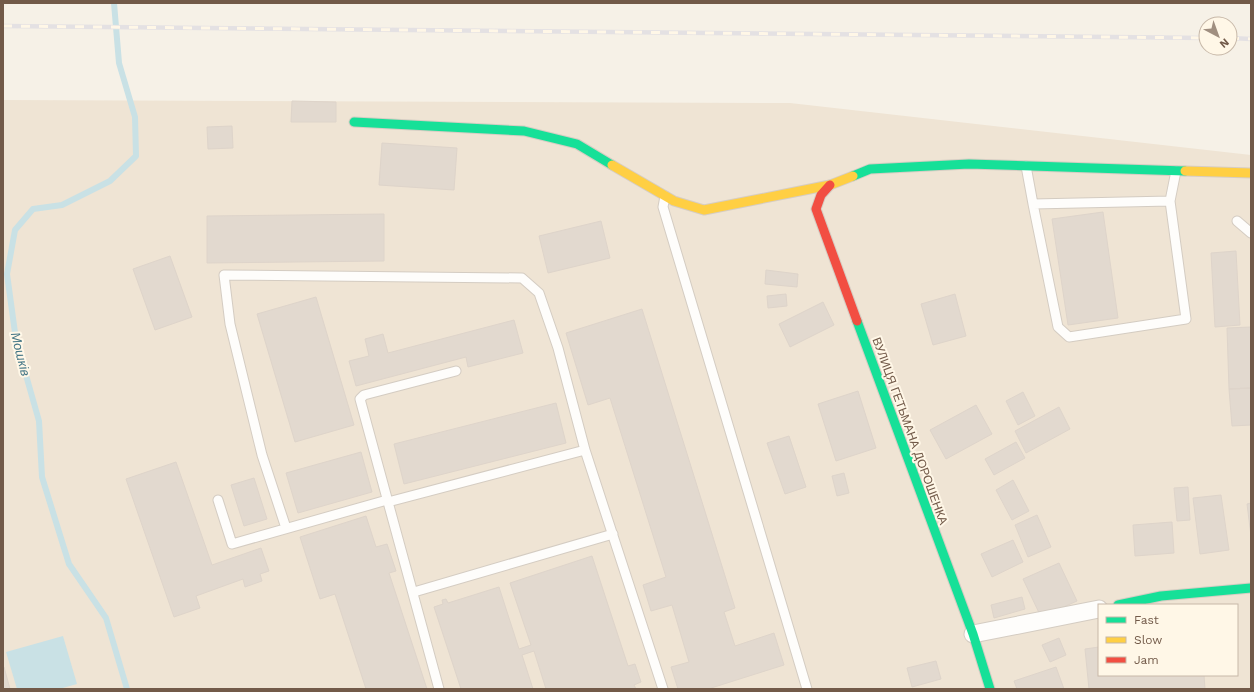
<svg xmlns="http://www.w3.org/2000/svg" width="1254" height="692" viewBox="0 0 1254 692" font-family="'Work Sans',sans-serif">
	<rect width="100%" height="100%" fill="#f6f1e7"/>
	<path fill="#efe4d4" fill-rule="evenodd" d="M3 100 790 103 1251 155V689H3ZM1099 605H1237V675H1099Z"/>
	<path fill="#c9e1e5" d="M63 636 77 684 59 689H17L6 652Z"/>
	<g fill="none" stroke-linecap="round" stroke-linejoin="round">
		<path stroke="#c9e1e5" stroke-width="6" d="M114 3 119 63 135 117 136 156 110 181 62 205 33 209 15 230 7 274 16 340 39 421 42 477 69 564 106 618 127 689"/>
	</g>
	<path fill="#e2d9cf" stroke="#ded4ca" d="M292 101 336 102V122H291Z
		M232 126 233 148 208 149 207 127Z
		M382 143 457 148 454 190 379 185Z
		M1103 212 1118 318 1068 325 1052 219Z
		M384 214V261L207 263V216Z
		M601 221 610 258 548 273 539 236Z
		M1236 251 1240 325 1215 327 1211 253Z
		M170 256 192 317 155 330 133 269Z
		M766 270 798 274 797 287 765 284Z
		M786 294 787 306 768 308 767 296Z
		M955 294 966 336 933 345 921 304Z
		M316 297 354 425 295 442 257 314Z
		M823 302 834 325 790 347 779 324Z
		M642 309 735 608 724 612 735 646 774 633 784 665 708 689H678L671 667 689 662 672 605 651 611 643 585 666 577 610 398 588 405 566 333Z
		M514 320 523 353 468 367 466 357 356 386 349 361 369 356 365 339 383 334 388 353Z
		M1251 327V388L1229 389 1227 328Z
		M1251 388V425L1232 426 1229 389Z
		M858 391 876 448 836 461 818 404Z
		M1023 392 1035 416 1018 425 1006 401Z
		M556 403 566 443 404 484 394 444Z
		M976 405 992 434 946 459 930 430Z
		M1059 407 1070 429 1026 453 1015 431Z
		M789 436 806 487 785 494 767 443Z
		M1016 442 1025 458 994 475 985 459Z
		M361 452 372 492 298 513 286 473Z
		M176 462 212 565 261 548 269 571 260 574 262 581 245 587 243 579 196 596 200 608 174 617 126 479Z
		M844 473 849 493 837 496 832 476Z
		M254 478 267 519 244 526 231 485Z
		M1013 480 1029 511 1012 520 996 490Z
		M1188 487 1190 520 1177 521 1174 488Z
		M1221 495 1229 550 1200 554 1193 498Z
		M1251 503V536L1247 504Z
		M1037 515 1051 547 1028 557 1015 525Z
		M366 516 376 547 387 544 396 571 389 573 427 689H366L335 594 320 599 300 537Z
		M1172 522 1174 553 1135 556 1133 525Z
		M1013 540 1023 562 992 577 981 554Z
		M592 556 628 666 635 664 641 682 634 685 636 689H546L534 651 522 655 533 689H461L434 607 443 604 442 600 446 599 448 603 499 587 519 649 531 645 510 583Z
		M1059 563 1077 601 1041 617 1023 579Z
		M1022 597 1025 609 994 618 991 605Z
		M1059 638 1066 655 1050 662 1042 645Z
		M1099 647V675H1204L1205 689H1089L1085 649Z
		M936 661 941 679 912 687 907 668Z
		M3 667H4L10 689H3Z
		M1056 667 1064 689H1017L1014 681Z"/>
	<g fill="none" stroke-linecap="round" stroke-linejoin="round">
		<defs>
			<path id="lane" d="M1026 166 1033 204
				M665 196 663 207 807 689
				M1170 201 1186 319 1069 337 1058 327 1033 204 1170 201 1176 171
				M1237 221 1251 233
				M218 500 232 544 387 500
				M388 502 360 399 364 395 456 371
				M286 528 262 455 230 324 224 275 522 278 539 293 558 348 585 450
				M414 592 613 534
				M439 689 388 502 585 450 663 689"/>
			<path id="street" d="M973 634 1099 609"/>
			<path id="fast" d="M354 122 524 131 577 144 612 165
				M853 176 870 169 969 164 1185 171
				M857 321 973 634 990 689
				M1118 605 1161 596 1251 588"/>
			<path id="slow" d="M612 165 674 201 704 210 830 185 853 176
				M1185 171 1251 173"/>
			<path id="jam" d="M830 185 821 195 816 209 857 321"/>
		</defs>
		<use href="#lane" stroke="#d4ccc2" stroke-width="11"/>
		<use href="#street" stroke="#d4ccc2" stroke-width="19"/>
		<use href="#fast" stroke="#d6cdc3" stroke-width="11"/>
		<use href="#slow" stroke="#d6cdc3" stroke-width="11"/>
		<use href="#jam" stroke="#d6cdc3" stroke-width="11"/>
		<use href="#lane" stroke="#fefdfb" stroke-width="9"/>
		<use href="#street" stroke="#fefdfb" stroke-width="17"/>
		<use href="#fast" stroke="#16e098" stroke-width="9"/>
		<use href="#slow" stroke="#ffcf43" stroke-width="9"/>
		<use href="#jam" stroke="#f24e42" stroke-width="9"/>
		<defs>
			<path id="rail" d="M3 26 1206 38
				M1230 38 1251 39"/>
		</defs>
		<use href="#rail" stroke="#e4e1e3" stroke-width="4.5"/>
		<use href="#rail" stroke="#fff7e7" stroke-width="3" stroke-dasharray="9" stroke-linecap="butt"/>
	</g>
	<g text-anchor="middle" stroke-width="4" stroke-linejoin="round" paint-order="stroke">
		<g font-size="12" fill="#725a49" stroke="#fff7e7">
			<text transform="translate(910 431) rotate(70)" y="4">ВУЛИЦЯ ГЕТЬМАНА ДОРОШЕНКА</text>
		</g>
		<g font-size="13" font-style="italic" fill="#437585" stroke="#fff7e7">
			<text transform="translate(21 354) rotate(76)" y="5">Мошків</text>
		</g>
	</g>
	<rect width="1254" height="692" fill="none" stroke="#725a49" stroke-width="8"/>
	<rect x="1098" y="604" width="140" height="72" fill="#fff7e7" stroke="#c7b8a8"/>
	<rect x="1106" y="617" width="20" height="6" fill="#16e098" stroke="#c7b8a8"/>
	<text x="1134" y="624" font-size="12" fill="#725a49">Fast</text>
	<rect x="1106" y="637" width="20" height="6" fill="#ffcf43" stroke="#c7b8a8"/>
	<text x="1134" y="644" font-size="12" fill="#725a49">Slow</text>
	<rect x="1106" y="657" width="20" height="6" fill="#f24e42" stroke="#c7b8a8"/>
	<text x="1134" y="664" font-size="12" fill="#725a49">Jam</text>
	<g transform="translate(1218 36) rotate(139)"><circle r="19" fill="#fff7e7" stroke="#c7b8a8"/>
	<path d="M0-3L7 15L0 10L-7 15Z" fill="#a08f80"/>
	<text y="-6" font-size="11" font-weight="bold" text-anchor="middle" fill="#725a49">N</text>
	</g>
</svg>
